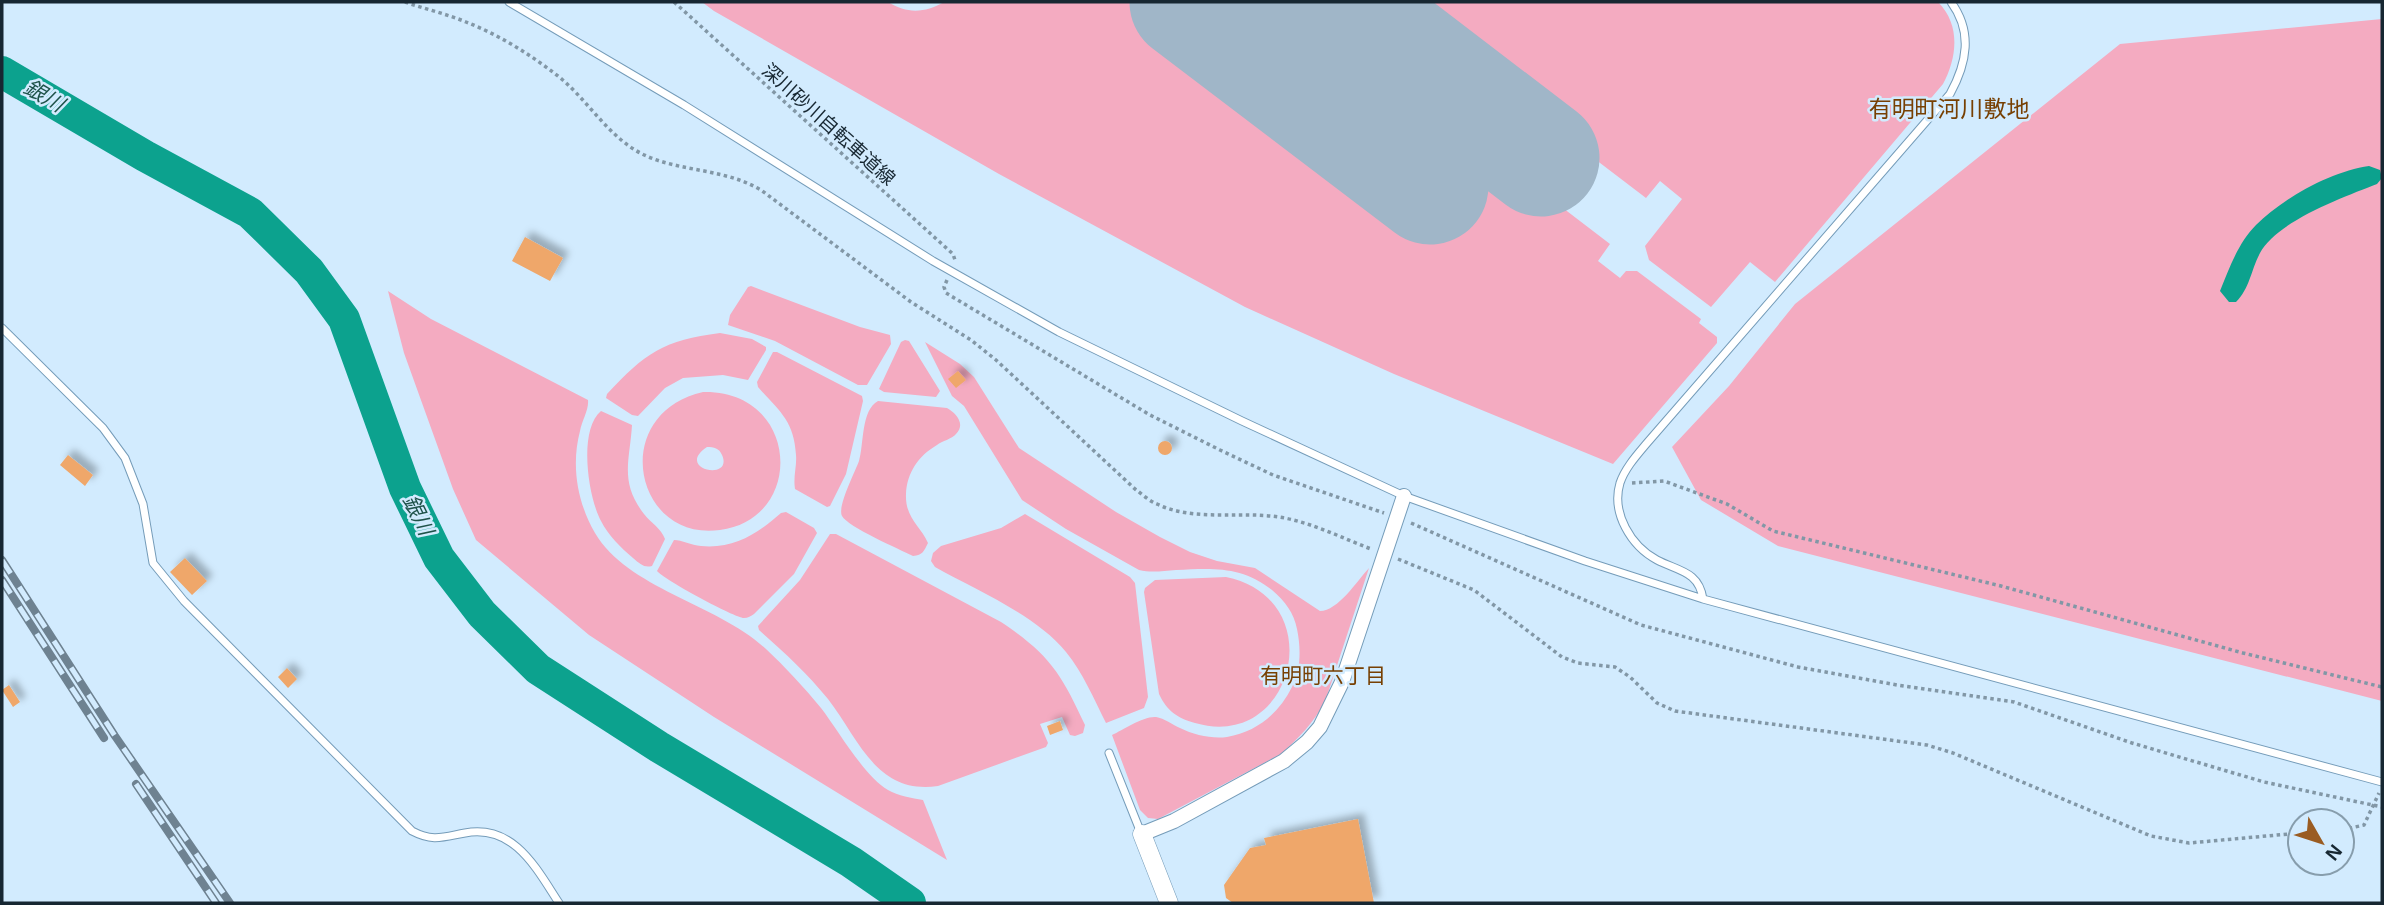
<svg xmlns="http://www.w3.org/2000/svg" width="2384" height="905" viewBox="0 0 2384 905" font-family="Helvetica,'Noto Sans JP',sans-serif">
	<defs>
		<filter id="shadow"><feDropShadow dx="6" dy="-6" stdDeviation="3.5" flood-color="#0004"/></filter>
	</defs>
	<rect width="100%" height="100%" fill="#d2ebfe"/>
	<path fill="#f4abc1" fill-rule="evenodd" d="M702 2H888C907 14 925 13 944 2H1293L1610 244 1598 261 1620 278 1626 271H1637L1701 319 1699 323 1717 337V343L1613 464 1394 374 1245 307 999 174 714 11Z
		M1306 2H1377L1573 152 1577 180 1548 185Z
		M1389 2H1938C1961 25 1957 58 1943 84L1775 282 1750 262 1711 307 1649 260 1645 246 1682 199 1660 181 1646 198Z
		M2382 19V701L1778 546 1701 500 1672 447 1729 386 1795 304 2120 44Z
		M751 286 860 327 890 335 891 344 867 385H858L775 341 728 325 730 315 748 287Z
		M388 291 431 319 588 400C589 410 582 420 580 431 571 465 577 502 595 533 628 589 718 604 766 649 785 667 804 687 821 708 838 730 864 776 888 790 898 796 912 798 923 800L947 860 714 717 589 635 476 540 453 489 404 353Z
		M720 333 752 339 766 347V350L748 380 723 375 683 378 665 388 638 416 632 415 606 398 607 394C645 353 664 340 720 333Z
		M905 340 909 341 940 391 936 397 884 392 879 389 901 342Z
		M925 342 960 364 974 377 1019 448 1116 512 1160 537 1190 552 1217 561 1255 568 1320 611C1338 611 1357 581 1369 568L1325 702C1313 723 1299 738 1281 754L1158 819 1148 818 1140 810 1112 735C1123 730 1143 716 1156 717 1164 718 1173 725 1180 728 1194 735 1212 739 1227 737 1257 732 1279 713 1292 687 1301 670 1301 648 1297 629 1294 613 1285 601 1272 590 1242 566 1213 568 1176 570 1163 571 1151 573 1139 570L1066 529 1022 500 964 406 952 396Z
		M773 352H777L862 396 863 401 846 474 830 506 827 507 795 489C793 477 797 466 796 455 794 420 779 411 758 387L757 382Z
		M703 392C800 390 806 519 720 530 634 542 608 414 703 392ZM707 447C714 447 719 448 722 455 734 482 674 469 707 447Z
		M878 401 947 408C956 413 966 424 956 434 952 439 942 441 937 445 918 456 907 473 906 494 905 518 920 525 928 543 924 551 923 555 913 556 899 549 848 527 842 516 837 507 855 472 859 461 864 444 861 410 878 401Z
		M601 411 632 425C630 460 619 482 644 514 651 523 661 528 665 539L652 566C644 568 640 564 633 558 621 548 608 535 601 521 588 497 578 430 601 411Z
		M786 512 814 528 817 533 794 574 754 614C751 616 748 618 744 618 735 618 663 579 657 571L674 540C682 540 691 545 701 546 734 549 757 534 781 513Z
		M1025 514 1130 577 1135 583 1148 697 1144 708 1106 723C1094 699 1083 673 1066 652 1036 615 976 590 935 567L931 561 933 553 941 546 1001 528Z
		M830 534H836L1001 622C1049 654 1061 673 1085 725L1083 733 1075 736 1070 735 1062 717 1040 724 1048 743 1046 747 938 786C876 795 859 739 828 699 807 673 783 651 759 630L758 626 800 580Z
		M1226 577C1332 599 1294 752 1195 723 1177 718 1167 711 1159 694L1144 592 1145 588 1155 580Z"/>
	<path fill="#0ca28e" d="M2369 166 2380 170 2382 178 2377 184C2344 197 2277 221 2260 253 2251 270 2250 288 2236 302H2229L2220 291C2229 269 2238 243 2256 225 2283 198 2332 171 2369 166Z"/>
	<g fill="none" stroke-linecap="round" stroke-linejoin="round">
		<path stroke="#0ca28e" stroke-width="32" d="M2 72 145 156 250 213 309 271 344 319 405 488 439 558 482 614 538 669 659 747 851 862 910 903"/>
		<path stroke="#a0b6c8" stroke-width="117" d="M1188 2 1430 186
			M1337 2 1541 158"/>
	</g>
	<path fill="#efa76b" filter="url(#shadow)" d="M525 237 563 258 550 281 512 261Z
		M958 371 966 380 956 388 948 379Z
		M1158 448a7 7 0 1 1 14 0a7 7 0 1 1-14 0Z
		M68 455 93 475 85 486 60 465Z
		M185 558 207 581 192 595 170 572Z
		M287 668 297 679 288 688 278 677Z
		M9 685 20 702 13 707 2 690Z
		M1060 721 1063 730 1050 735 1047 726Z
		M1358 819 1374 903H1233L1226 898 1224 885 1250 848 1266 845 1264 838Z"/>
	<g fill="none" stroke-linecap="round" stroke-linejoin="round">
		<defs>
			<path id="service" d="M509 2 684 105 933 261 1059 332 1242 421 1404 496 1585 561 1703 599 2382 782
				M2 328 103 428 125 458 143 504 153 563 184 601 412 831C433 842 443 837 465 833 514 824 536 868 559 903
				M1703 599C1699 571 1678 571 1657 560 1631 546 1611 513 1620 483 1625 468 1637 455 1647 443L1950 94C1967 63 1973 32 1951 2
				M1109 753 1141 833"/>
			<path id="minor" d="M1142 834 1174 821 1284 761 1307 742 1320 727 1342 682 1404 496"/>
			<path id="tertiary" d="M1142 834 1169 903"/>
		</defs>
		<use href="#service" stroke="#759cb9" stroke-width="9"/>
		<use href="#minor" stroke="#759cb9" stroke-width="16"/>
		<use href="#tertiary" stroke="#759cb9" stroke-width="19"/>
		<path stroke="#8297a6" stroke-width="3.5" stroke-dasharray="3.5 3.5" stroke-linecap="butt" d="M405 2C425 9 447 14 466 22 497 34 528 53 554 73 584 95 603 130 635 150 673 173 720 166 761 190L911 302 971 340 996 360 1135 489C1142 494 1149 501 1157 504 1194 522 1240 511 1279 517 1311 522 1342 538 1371 549
			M674 2 953 254 955 260
			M947 280 944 287 946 293 1150 415 1220 450 1273 475 1384 513
			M1632 483 1664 481 1727 504 1773 531 2001 586 2243 653 2382 687
			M1411 523 1641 625 1798 667 1897 685 2014 702 2132 743 2264 782 2382 807
			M1398 559 1474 590 1562 657 1578 663 1615 667 1630 677 1657 703 1675 711 1927 745 1953 753 2151 836 2189 843 2300 833
			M2342 830 2364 825 2379 793"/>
		<use href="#service" stroke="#fff" stroke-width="7"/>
		<use href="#minor" stroke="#fff" stroke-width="14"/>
		<use href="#tertiary" stroke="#fff" stroke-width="18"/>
		<defs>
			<path id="rail" d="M2 560 115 736 230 903
				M2 580 104 738
				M136 784 216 903"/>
		</defs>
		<use href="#rail" stroke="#6e8291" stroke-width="8"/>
		<use href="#rail" stroke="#d2ebfe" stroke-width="5" stroke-dasharray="16" stroke-linecap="butt"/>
	</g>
	<g text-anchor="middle" stroke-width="5" stroke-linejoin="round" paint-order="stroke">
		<g font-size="19" fill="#172732" stroke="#d2ebfe">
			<text transform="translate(829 124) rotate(42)" y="7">深川砂川自転車道線</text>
		</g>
		<g font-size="21" font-style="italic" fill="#1f534a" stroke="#d2ebfe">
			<text transform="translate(44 96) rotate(30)" y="7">銀川</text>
			<text transform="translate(418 515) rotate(64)" y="7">銀川</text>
		</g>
		<g font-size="21" fill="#774003" stroke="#d2ebfe">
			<text x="1323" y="683">有明町六丁目</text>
		</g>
		<g font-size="23" fill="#774003" stroke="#d2ebfe">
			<text x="1949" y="117">有明町河川敷地</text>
		</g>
	</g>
	<rect width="2384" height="905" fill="none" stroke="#172732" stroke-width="7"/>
	<g transform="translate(2321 842) rotate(129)"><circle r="33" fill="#d2ebfe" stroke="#879dac" stroke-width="2"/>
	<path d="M0-5L12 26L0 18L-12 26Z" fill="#9a5c22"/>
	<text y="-10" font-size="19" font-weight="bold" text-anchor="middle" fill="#172732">N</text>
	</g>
</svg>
